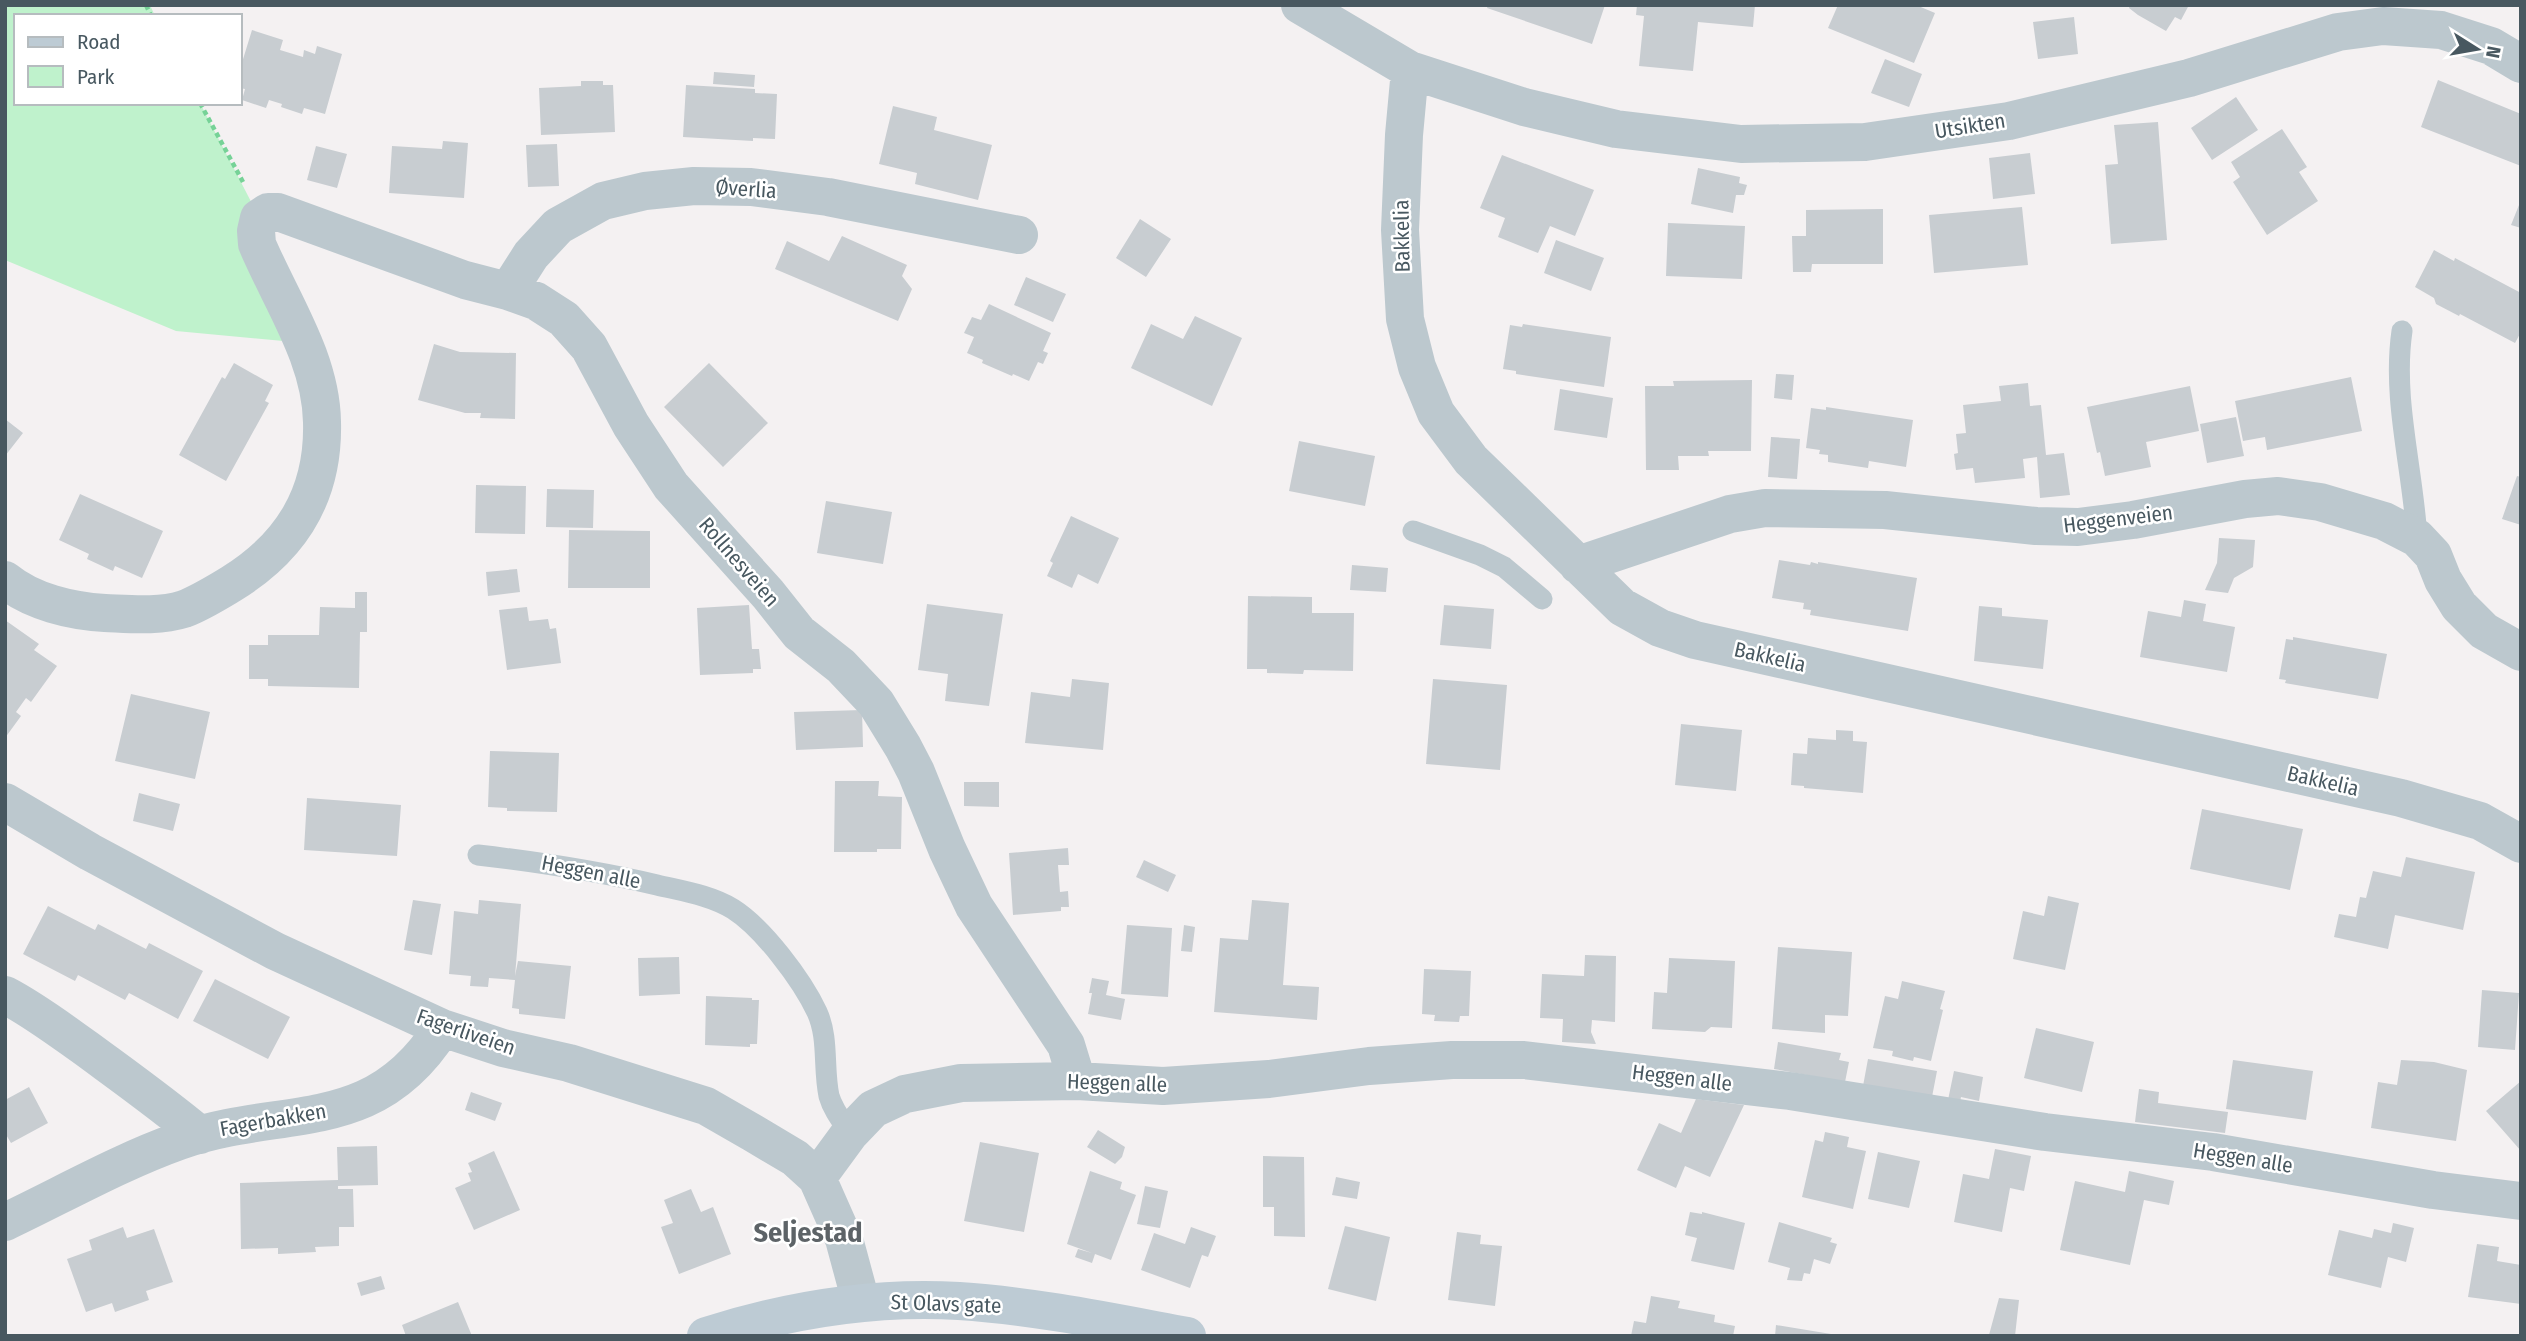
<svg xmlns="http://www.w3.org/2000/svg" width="2526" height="1341" viewBox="0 0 2526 1341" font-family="'Fira Sans Condensed',sans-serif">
	<rect width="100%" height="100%" fill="#f4f1f2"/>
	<path fill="#bff2cc" d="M5 5H150L155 16H16V103H200L258 215 294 342 176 331 5 260Z"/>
	<path fill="#c8cdd1" d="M1488 5H1605L1592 44 1487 8Z
		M1637 5H1755L1753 27 1698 22 1693 71 1639 66 1644 16 1636 15Z
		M1838 5H1916L1935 13 1914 63 1828 28Z
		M2130 5H2189L2181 20 2175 17 2166 31 2138 15 2129 8Z
		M2074 17 2078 54 2038 59 2033 22Z
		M252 30 283 40 280 50 303 57 304 50 315 54 317 46 342 54 325 114 304 108 302 114 281 107 282 104 269 100 266 108 242 100 245 89 240 88V69Z
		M1885 59 1922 74 1909 107 1871 93Z
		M714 72 755 75 754 87 713 84Z
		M2438 80 2521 114V166L2421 127Z
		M581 81H603V85H613L615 132 541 135 539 88 581 86Z
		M686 85 755 89V93L777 94 775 139 753 138V141L683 137Z
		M2236 97 2258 130 2212 160 2191 128Z
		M893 106 937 117 934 130 992 145 978 200 915 184 917 173 879 164Z
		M2158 122 2167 240 2111 244 2105 165 2118 164 2114 125Z
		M2282 129 2307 167 2299 172 2318 201 2267 235 2233 182 2240 177 2231 162Z
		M443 141 468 143 464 198 389 193 392 146 442 149Z
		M557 144 559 186 528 187 526 145Z
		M316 146 347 154 337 188 307 180Z
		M2030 153 2035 194 1993 199 1989 158Z
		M1502 155 1594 190 1575 236 1550 226 1538 253 1498 237 1505 218 1480 208Z
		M1698 168 1740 177 1739 183 1747 185 1744 195H1736L1733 213 1691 204Z
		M2521 200V228L2511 225Z
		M2022 207 2028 265 1934 273 1929 215Z
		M1883 209V264H1812L1811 272H1793L1792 236H1806V210Z
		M1140 219 1171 239 1146 277 1116 258Z
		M1668 223 1745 226 1742 279 1666 276Z
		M842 236 907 265 902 276 912 289 898 321 775 269 787 241 829 261Z
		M1556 240 1604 258 1591 291 1544 273Z
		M2434 250 2454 261 2455 258 2521 293V332L2515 343 2460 314 2459 316 2436 304 2434 298 2415 287Z
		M1026 277 1066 294 1053 322 1014 305Z
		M989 304 1051 333 1043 351 1048 353 1043 364 1038 362 1029 381 1013 374 1012 376 982 363 983 360 967 353 974 337 964 333 972 317 981 320Z
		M1195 316 1242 338 1212 406 1131 368 1151 324 1183 339Z
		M1523 324 1611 337 1604 387 1516 374V371L1503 369 1510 325 1522 327Z
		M434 344 460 352 516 353 515 419 480 418 481 413H465L418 400Z
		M234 363 273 385 265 401 269 403 226 481 179 455 222 377 225 379Z
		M709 363 768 423 723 467 664 407Z
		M1776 374 1794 375 1792 400 1774 398Z
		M2351 377 2362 431 2267 450 2265 437 2243 441 2235 401Z
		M1752 380 1751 451H1708L1709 456H1678L1679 470H1646L1645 386H1674L1673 381Z
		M2028 383 2030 406 2041 405 2046 455 2064 453 2070 495 2040 498 2037 457 2023 459 2025 478 1975 483 1973 468 1956 470 1954 454 1958 453 1956 434 1966 433 1963 405 2001 401 1999 386Z
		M2190 386 2199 431 2146 442 2151 467 2105 476 2100 452 2097 453 2087 407Z
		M1560 389 1613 398 1607 438 1554 430Z
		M1826 407 1913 420 1906 467 1869 461 1868 468 1828 462V455L1819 454 1820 450 1806 448 1811 408 1826 410Z
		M2236 417 2244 456 2207 463 2200 424Z
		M5 419 23 433 5 456Z
		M1771 437 1800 439 1797 479 1768 477Z
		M1299 441 1375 456 1365 506 1289 491Z
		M2517 476 2521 477V525L2502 519Z
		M476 485 526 486 525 534 475 533Z
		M547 489 594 490 593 528 546 527Z
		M80 494 163 531 142 578 115 566 113 571 87 559 89 554 59 540Z
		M826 501 892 512 883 564 817 553Z
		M1071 516 1119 538 1098 584 1078 574 1072 588 1047 576 1053 563 1050 561Z
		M569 530 650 531V588H568Z
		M2219 538 2255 540 2253 567 2234 578 2228 593 2205 590 2217 563Z
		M1779 560 1810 565 1811 562 1818 564V562L1917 578 1908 631 1810 615 1811 610 1803 609 1804 603 1772 598Z
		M1352 565 1388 568 1386 592 1350 590Z
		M517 569 520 592 488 596 486 572Z
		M355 592H367V632H360L359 688 268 686V679H249V645H268V635H319L320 607 355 608Z
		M1248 596 1312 597V613H1354L1353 671 1304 670 1303 674 1267 673V669H1247Z
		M2184 600 2206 604 2203 621 2235 627 2227 672 2140 657 2148 611 2181 617Z
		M927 604 1003 614 989 706 945 701 948 674 918 670Z
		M749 605 752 649H759L761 669H753V673L700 675 697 608Z
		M1444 605 1494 609 1491 649 1440 645Z
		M1979 606 2002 608V616L2048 620 2043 669 1974 661Z
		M527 607 529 621 548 619 550 629 556 628 561 663 507 670 499 610Z
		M5 620 39 644 34 650 57 666 31 702 26 698 16 712 21 716 5 738Z
		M2293 637 2387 654 2378 699 2285 683 2286 680 2279 679 2286 639 2293 640Z
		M1072 679 1109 683 1103 750 1025 743 1031 692 1070 697Z
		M1433 679 1507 685 1500 770 1426 764Z
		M131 694 210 712 195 779 115 761Z
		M862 710 863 747 796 750 794 712Z
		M1681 724 1742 730 1736 791 1675 785Z
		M1836 730 1853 731V741L1867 742 1863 793 1804 788V786L1791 785 1793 753 1807 754 1808 738 1836 740Z
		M490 751 559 753 557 812 507 811V808L488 807Z
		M835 781H879L878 796 902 797 901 849H877V852H834Z
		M964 782H999V807L964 806Z
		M139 793 180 804 173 831 133 821Z
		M307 798 401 805 397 856 304 850Z
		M2202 809 2303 829 2290 890 2190 869Z
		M1068 848 1069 865H1058L1060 892 1068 891 1069 907H1061V911L1013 915 1009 853Z
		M2406 857 2475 872 2463 930 2395 915 2388 949 2334 937 2339 914 2356 917 2360 897 2366 898 2373 871 2401 877Z
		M1144 860 1176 875 1168 892 1136 877Z
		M2048 896 2079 903 2065 970 2013 959 2023 911 2044 916Z
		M413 900 441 904 432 955 404 950Z
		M479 900 521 904 515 976 518 961 571 966 565 1019 519 1014V1009L512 1008 515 980 489 978 488 987 470 986 471 976 449 974 454 911 478 914Z
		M1252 900 1289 903 1283 985 1319 987 1317 1020 1214 1012 1220 938 1248 940Z
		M48 906 95 930 98 924 146 949 149 943 203 971 178 1019 129 993 125 1000 78 975 75 981 23 954Z
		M1127 925 1172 928 1168 997 1121 994Z
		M1184 925 1195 927 1192 952 1181 951Z
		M1778 947 1852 952 1848 1016 1825 1015V1033L1772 1029Z
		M1585 955 1616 956 1615 1022 1592 1020 1591 1032 1596 1044 1562 1042 1563 1019 1540 1018 1542 974 1584 976Z
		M679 957 680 994 639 996 638 958Z
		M1669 958 1735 961 1732 1028 1711 1027 1705 1032 1652 1029 1654 992 1667 993Z
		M1424 969 1471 971 1469 1016H1460L1459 1022 1434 1021 1435 1015 1422 1014Z
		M1092 978 1109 981 1106 995 1125 999 1121 1020 1088 1014 1092 993H1089Z
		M215 979 290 1017 268 1059 193 1021Z
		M1902 981 1945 991 1940 1009 1943 1010 1931 1061 1914 1057 1913 1061 1892 1056 1893 1051 1873 1048 1885 996 1898 999Z
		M2482 990 2519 993 2515 1050 2478 1047Z
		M706 996 752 998V1000H759L757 1044H750V1047L705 1045Z
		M2036 1028 2094 1042 2082 1092 2024 1078Z
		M1778 1042 1841 1053 1839 1060 1849 1062 1845 1082 1774 1069Z
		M1868 1059 1937 1071 1932 1097 1863 1086Z
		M2233 1060 2313 1071 2306 1120 2226 1109Z
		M2401 1060 2434 1062 2467 1070 2456 1141 2371 1128 2378 1082 2397 1085Z
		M1954 1071 1983 1077 1979 1101 1961 1097 1960 1102 1948 1100Z
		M2521 1081V1151L2486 1111Z
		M29 1087 48 1123 11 1143 5 1133V1100Z
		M2139 1089 2159 1092 2158 1103 2228 1112 2225 1133 2135 1122Z
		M471 1092 502 1103 495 1121 465 1110Z
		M1696 1099 1744 1105 1710 1177 1685 1166 1676 1188 1637 1170 1659 1123 1681 1133Z
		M1098 1130 1125 1147 1122 1157 1115 1164 1087 1147Z
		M1825 1132 1849 1137 1847 1147 1866 1151 1853 1209 1802 1197 1815 1140 1823 1142Z
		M980 1142 1039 1153 1024 1232 964 1221Z
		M377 1146 378 1185 338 1186V1189H353L354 1227H339V1246L315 1247 316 1252 278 1254V1248L241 1249 240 1183 338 1180 337 1147Z
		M1995 1149 2031 1156 2024 1191 2010 1188 2002 1232 1954 1222 1963 1174 1989 1179Z
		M494 1151 520 1210 474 1230 455 1188 471 1181 468 1173 472 1172 468 1163Z
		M1878 1152 1920 1161 1909 1208 1868 1199Z
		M1263 1156 1304 1157 1305 1237 1274 1236V1207H1263Z
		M1090 1171 1122 1182 1120 1189 1136 1195 1111 1260 1095 1254 1092 1263 1075 1257 1078 1249 1092 1253 1067 1244Z
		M2129 1171 2174 1181 2169 1205 2144 1200 2130 1265 2060 1250 2075 1181 2125 1192Z
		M1336 1177 1360 1182 1357 1199 1332 1195Z
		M1145 1186 1168 1191 1160 1228 1137 1224Z
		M691 1189 701 1212 713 1207 731 1254 679 1274 661 1227 673 1223 664 1200Z
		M1690 1212 1702 1214V1212L1745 1223 1734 1270 1691 1261 1697 1238 1685 1235Z
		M1779 1222 1832 1238 1830 1242 1837 1244 1830 1264 1814 1259 1810 1274 1804 1273 1802 1281 1787 1280 1790 1268 1768 1262Z
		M2393 1223 2414 1228 2406 1262 2388 1257 2381 1288 2328 1275 2339 1230 2372 1238 2374 1229 2391 1233Z
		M1345 1226 1390 1237 1376 1301 1328 1289Z
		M123 1227 127 1238 154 1229 173 1282 146 1291 149 1300 115 1312 112 1303 86 1312 67 1259 92 1250 89 1240Z
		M1191 1227 1216 1236 1208 1257 1202 1255 1190 1288 1141 1270 1154 1233 1185 1244Z
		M1457 1232 1481 1235 1480 1244 1502 1246 1495 1306 1448 1300Z
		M2477 1244 2499 1247 2497 1261 2521 1265V1304L2468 1297Z
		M381 1276 385 1289 361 1296 357 1283Z
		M1651 1296 1680 1301 1678 1308 1715 1315 1714 1322 1735 1326 1733 1336H1631L1634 1321 1646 1323Z
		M1999 1298 2019 1300 2015 1336 1989 1335Z
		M458 1302 472 1336H406L402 1325Z
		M1776 1325 1831 1334V1336H1775Z"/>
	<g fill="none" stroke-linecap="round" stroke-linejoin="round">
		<path stroke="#76d297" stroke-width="4.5" stroke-dasharray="5 3.5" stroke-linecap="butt" d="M146 5 151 16
			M200 103 243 182"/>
		<path stroke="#bcc8ce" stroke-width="21" d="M2402 331C2392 399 2413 469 2417 538
			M1413 531 1480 555 1504 567 1542 599
			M478 855C538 862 597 871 657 885 682 891 710 895 733 909 763 928 802 980 817 1012 829 1038 823 1068 829 1096 833 1110 842 1121 850 1133"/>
		<path stroke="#bcc8ce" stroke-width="38" d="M1300 5 1410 70 1524 107 1616 129 1741 144 1865 142 2009 121 2189 78 2338 32 2383 26 2441 30 2491 46 2521 64
			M1410 70 1404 135 1400 230 1405 319 1417 367 1436 413 1471 460 1622 607 1660 628 1695 640 2401 798 2480 821 2521 844
			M508 291 531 255 558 226 603 201 645 191 694 186 751 187 828 197 1019 235
			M1578 565 1730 514 1765 508 1885 510 2036 526 2078 527 2133 520 2245 499 2278 496 2320 502 2384 521 2417 538 2433 555 2443 580 2459 606 2484 631 2521 652
			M5 580C32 602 71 611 105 613 130 614 159 617 184 609 200 603 216 593 231 584 291 547 324 495 322 422 321 358 281 301 257 244L256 231 259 218 268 212H278L465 280 508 291 536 301 564 319 589 347 631 425 671 486 768 594 799 633 841 666 876 703 903 747 916 772 947 849 974 906 1066 1045 1077 1081
			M5 802 90 852 275 951 442 1028 503 1048 569 1063 706 1106 753 1133 795 1158 817 1178 844 1239 861 1302
			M5 995C34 1010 60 1030 87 1049 125 1077 163 1104 200 1135
			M817 1178 850 1133 873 1109 905 1094 961 1083 1077 1081 1163 1086 1269 1079 1369 1066 1452 1060H1524L1790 1091 2045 1132 2213 1152 2433 1190 2521 1201
			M5 1222C62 1195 120 1162 179 1141 283 1104 373 1138 442 1028"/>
		<path stroke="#bdcbd4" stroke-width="38" d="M706 1336C788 1310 874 1296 959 1301 1036 1306 1112 1322 1187 1336"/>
	</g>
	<g text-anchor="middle" stroke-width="5" stroke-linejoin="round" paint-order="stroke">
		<g font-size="21" fill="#485860" stroke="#fff">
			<text transform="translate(1970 126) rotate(-9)" y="7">Utsikten</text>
			<text transform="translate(746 189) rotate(4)" y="7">Øverlia</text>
			<text transform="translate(1402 236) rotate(-91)" y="7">Bakkelia</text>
			<text transform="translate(2118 519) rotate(-7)" y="7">Heggenveien</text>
			<text transform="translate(739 562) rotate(49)" y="7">Rollnesveien</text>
			<text transform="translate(1770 657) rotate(13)" y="7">Bakkelia</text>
			<text transform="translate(2323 781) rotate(13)" y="7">Bakkelia</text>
			<text transform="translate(591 872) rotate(11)" y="7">Heggen alle</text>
			<text transform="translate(466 1032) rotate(19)" y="7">Fagerliveien</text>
			<text transform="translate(1682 1078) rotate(7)" y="7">Heggen alle</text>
			<text transform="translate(1117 1083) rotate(2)" y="7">Heggen alle</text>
			<text transform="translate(273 1120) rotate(-10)" y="7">Fagerbakken</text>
			<text transform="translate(2243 1158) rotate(9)" y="7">Heggen alle</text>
			<text transform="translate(946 1304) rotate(2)" y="7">St Olavs gate</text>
		</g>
		<g font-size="28" font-weight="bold" fill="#5d6367" stroke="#fff">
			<text x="808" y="1242">Seljestad</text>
		</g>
	</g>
	<rect width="2526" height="1341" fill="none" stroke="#485860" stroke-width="14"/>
	<rect x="14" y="14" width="228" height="91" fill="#ffffff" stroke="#b6bcbf" stroke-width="2"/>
	<rect x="28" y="37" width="35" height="10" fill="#bdcbd4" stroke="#b6bcbf" stroke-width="2"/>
	<text x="77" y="49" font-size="21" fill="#485860">Road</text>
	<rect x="28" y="66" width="35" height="21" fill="#bff2cc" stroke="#b6bcbf" stroke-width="2"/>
	<text x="77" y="84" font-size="21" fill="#485860">Park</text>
	<g transform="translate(2477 49) rotate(101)" stroke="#ffffff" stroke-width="5" paint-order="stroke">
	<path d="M0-5L12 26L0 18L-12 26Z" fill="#485860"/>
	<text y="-10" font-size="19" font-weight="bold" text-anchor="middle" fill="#485860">N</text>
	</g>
</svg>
